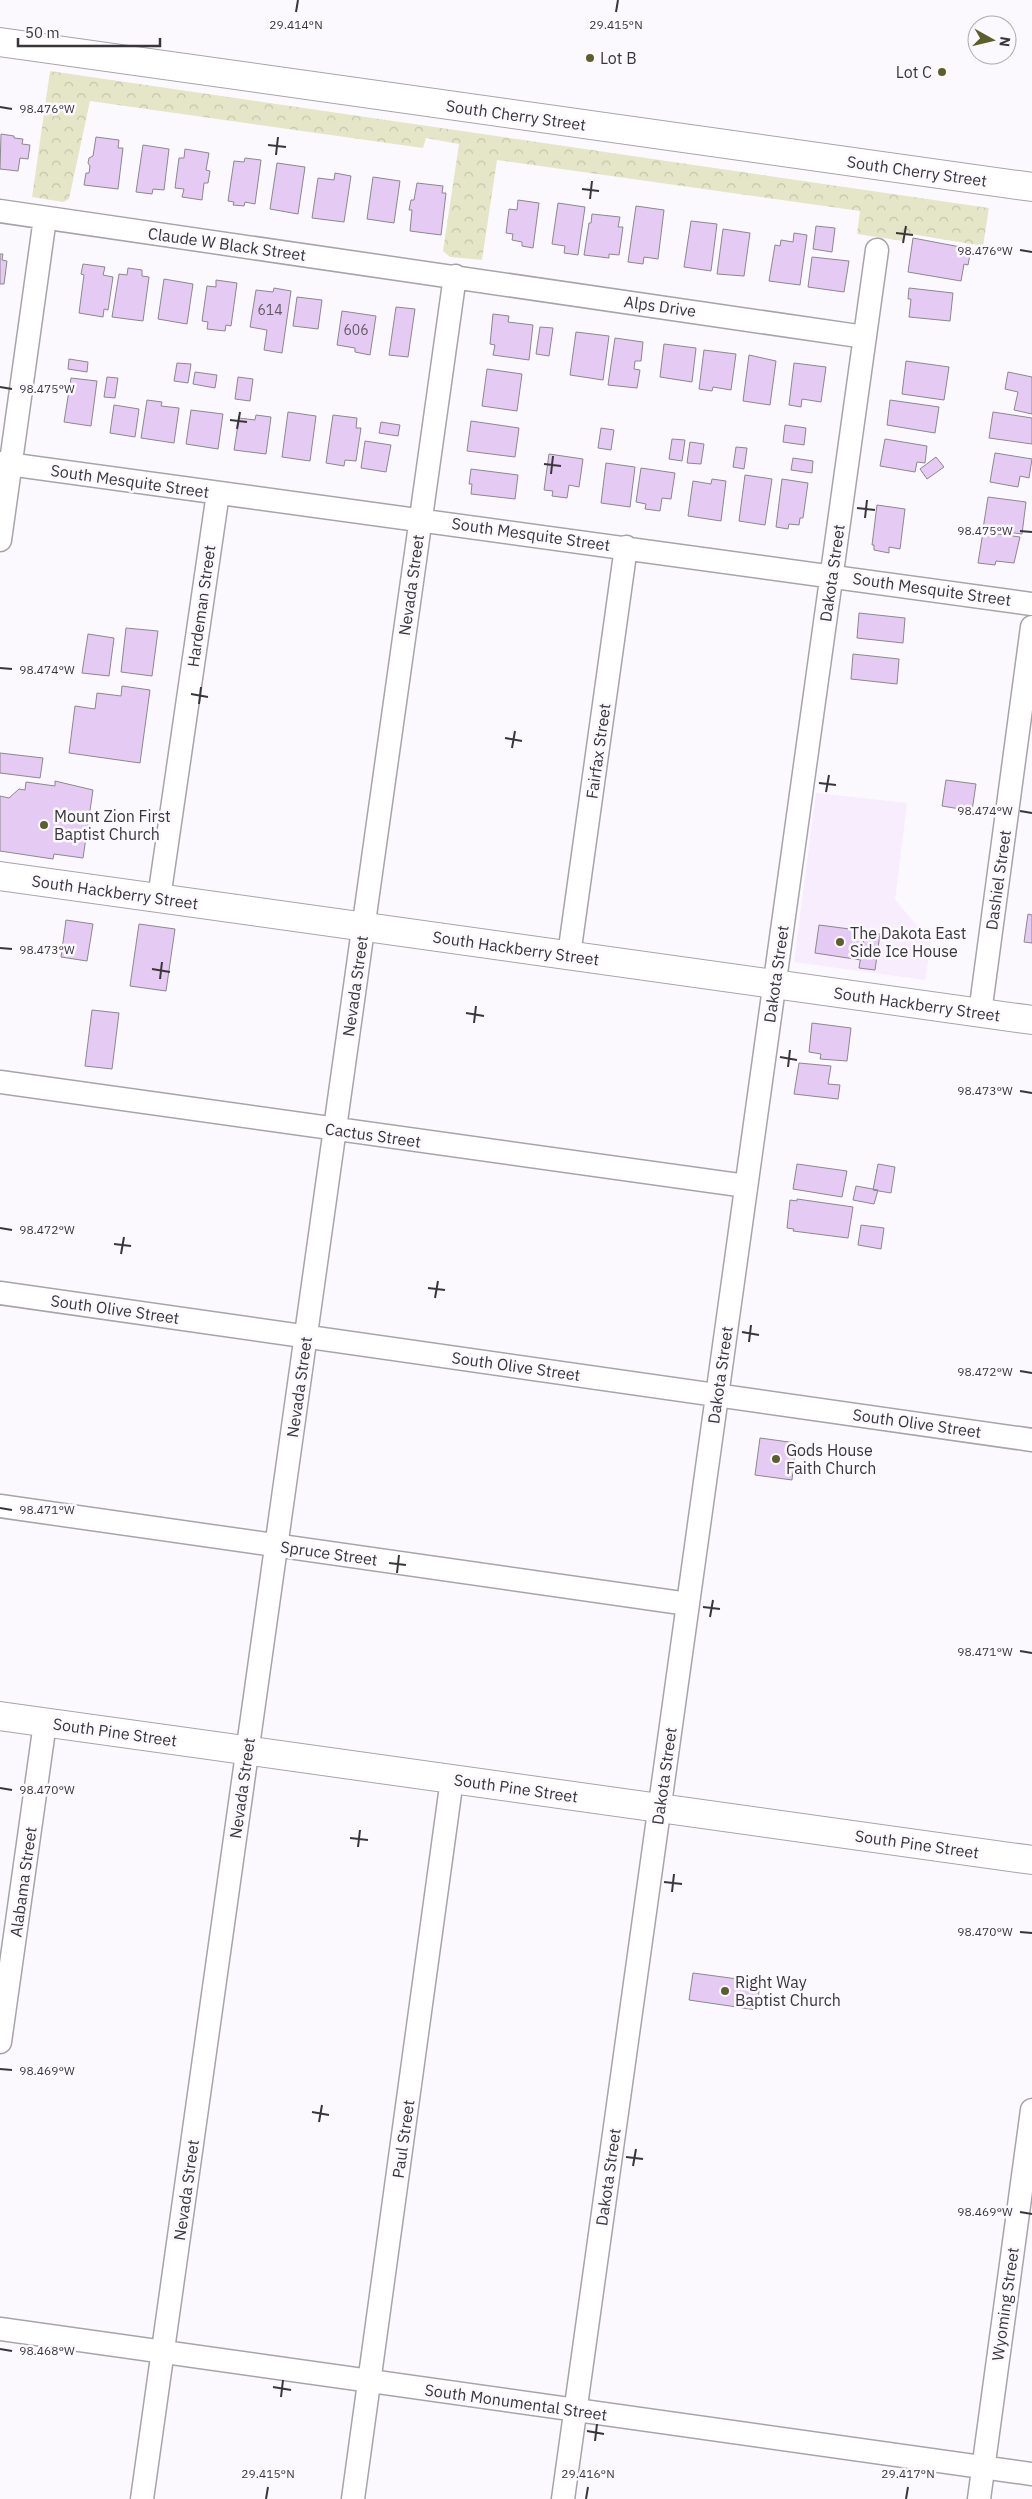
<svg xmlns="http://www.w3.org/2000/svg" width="1032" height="2499" viewBox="0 0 1032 2499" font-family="'IBM Plex Sans',sans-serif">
	<defs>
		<pattern id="park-crowns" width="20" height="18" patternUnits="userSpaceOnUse" patternTransform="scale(1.25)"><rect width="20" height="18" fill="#e4e6c7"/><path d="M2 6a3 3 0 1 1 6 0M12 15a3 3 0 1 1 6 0" fill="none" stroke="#c4c6ac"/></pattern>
	</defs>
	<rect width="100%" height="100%" fill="#fcf9fe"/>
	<path fill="#f7edfc" d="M816 793 907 803 895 900 931 942 925 980 794 962Z"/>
	<path fill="url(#park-crowns)" d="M50 71 989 208 983 246 905 233 903 241 857 234 860 211 497 160 482 260 450 257 443 251 459 144 426 138 423 148 90 101 69 199 63 202 32 197Z"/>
	<path fill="#e5cbf3" stroke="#8c878f" d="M1 134 14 136V138L23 139 22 144 30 145 28 159 20 158 18 171 0 169Z
		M96 137 119 140 118 148H123L118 189 84 185 86 173H89L90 166 88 163 89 158 93 156Z
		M143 145 169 149 164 190 153 189 152 194 136 192Z
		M185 149 209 153 206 170 210 171 208 183H204L202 200 182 197 184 189 175 188 179 158H184Z
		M245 158 261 160 255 204 245 202 244 206 233 205 234 202 228 201 234 161 244 162Z
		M277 163 305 167 298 214 270 209Z
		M335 173 351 176 344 222 312 218 318 178 334 180Z
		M373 177 400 181 394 223 367 219Z
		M417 183 443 186 442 193H446L441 235 410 231 412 210H409L411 200H414Z
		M518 200 539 203 533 248 522 246V242L512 240 513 234 506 233 509 209 517 210Z
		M558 203 585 207 578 255 564 253 565 246 552 244Z
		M636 206 664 210 658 259 644 257 643 264 628 262Z
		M592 214 620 217 618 227H623L619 255 609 254V258L584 255 589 223H591Z
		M691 221 717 224 711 271 684 267Z
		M816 226 835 228 832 252 813 249Z
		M723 229 750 233 744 276 717 274Z
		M794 233 807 235 800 285 769 281 775 245 780 246 781 240 793 242Z
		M913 238 971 249 968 265 964 264 961 281 908 272Z
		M0 254H3L2 260 7 261 4 284H0Z
		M812 257 849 261 844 292 808 287Z
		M83 264 105 267 103 275 113 277 108 310 104 309 103 317 79 313 84 275 81 274Z
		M128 268 142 270V276L149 277 143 321 112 317 119 274 127 275Z
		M164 279 193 284 187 324 158 319Z
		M216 280 237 283 231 326 226 325 225 331 207 329 208 322 202 321 207 286 216 287Z
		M274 288 291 291 282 353 264 350 267 330 250 327 256 290 273 292Z
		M909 288 953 293 950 321 909 317 911 299H908Z
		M297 297 322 300 318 329 293 326Z
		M396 307 415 309 408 357 389 355Z
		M342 311 376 316 370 355 355 352V348L337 345Z
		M493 314 509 316 508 322 533 325 529 360 493 355 495 345 490 344Z
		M540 327 553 328 549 356 536 354Z
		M576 332 609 336 603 380 570 375Z
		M615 338 643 342 641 361H635L634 369 640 370 637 388 608 385Z
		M664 344 696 348 692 382 660 377Z
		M704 350 736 354 731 390 713 387 712 391 699 389Z
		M749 355 776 361 770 405 743 401Z
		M69 359 88 362 87 372 68 369Z
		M906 361 949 367 944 400 902 394Z
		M177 363 191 364 188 383 174 381Z
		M794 363 826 367 821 402 802 399 801 407 789 405Z
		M487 369 522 374 517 411 482 406Z
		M195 372 217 375 215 388 193 384Z
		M1008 372 1032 377V414L1014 410 1018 392 1005 389Z
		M107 377 118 378 115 398 104 397Z
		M238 377 253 379 250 401 235 399Z
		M71 378 97 381 91 426 64 422Z
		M147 400 162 402 161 406 179 408 174 443 141 438Z
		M890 400 939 407 935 433 887 425Z
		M114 405 139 409 135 437 110 433Z
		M191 410 223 414 218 449 186 444Z
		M288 412 316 416 310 461 282 457Z
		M993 412 1032 418V444L989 438Z
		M256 415 271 417 266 454 234 450 239 418 255 420Z
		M333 415 357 418 356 428H361L356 461 345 460 344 466 326 463Z
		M471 421 519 428 515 457 467 451Z
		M381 422 400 425 398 436 379 433Z
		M785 425 806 428 804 445 783 442Z
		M601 428 614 430 611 450 598 448Z
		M672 439 685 440 682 461 669 459Z
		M885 439 927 446 925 463 917 462 915 472 880 466Z
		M365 441 391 445 386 472 361 468Z
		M690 442 704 444 701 464 687 463Z
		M736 447 747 448 744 469 733 467Z
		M995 453 1032 459 1029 478 1020 476 1018 487 990 482Z
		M549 454 583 459 579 487 569 485 567 498 552 496 553 491 544 490Z
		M936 457 944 467 927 479 920 469Z
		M793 458 813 461 812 473 791 470Z
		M606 463 635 467 630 507 601 503Z
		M641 468 675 473 671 499 662 498 660 511 645 509 646 504 636 502Z
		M471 469 518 475 515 499 471 494 472 484H469Z
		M745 475 772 479 765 525 739 521Z
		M712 479 726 481 721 521 688 516 693 481 711 484Z
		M782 479 808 483 803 518H800L799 525 789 524 788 529 776 527Z
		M988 497 1026 502 1022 534 983 529Z
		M877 505 905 509 900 549 889 547V553L874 550V545H872Z
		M983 532 1020 537 1014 563 996 561 995 565 978 563Z
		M859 613 905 618 903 643 857 638Z
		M126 628 158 631 152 676 121 672Z
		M88 634 114 638 109 676 82 673Z
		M853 654 899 659 897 684 851 679Z
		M122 686 150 690 140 763 69 753 75 706 95 709 97 693 121 696Z
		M0 753 43 758 40 778 0 773Z
		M946 780 976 784 972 811 942 806Z
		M55 781 93 790 83 858 54 854 53 859 0 851V796L9 798 19 789 25 790 26 782 55 786Z
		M1028 914 1032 915V943L1024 942Z
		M66 920 93 924 87 961 61 957Z
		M139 924 175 929 166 991 130 986Z
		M819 925 865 931 861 960 815 953Z
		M865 931 880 934 875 970 859 968Z
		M92 1010 119 1013 112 1069 85 1066Z
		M812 1023 851 1028 847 1061 820 1059 821 1054 809 1052Z
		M799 1063 831 1066 828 1084 840 1085 838 1099 794 1094Z
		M797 1164 847 1171 842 1197 793 1189Z
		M878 1164 895 1167 891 1193 873 1190Z
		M856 1186 878 1190 874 1204 853 1200Z
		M797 1199 853 1207 848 1238 793 1231 794 1229 787 1228 790 1200 797 1201Z
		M861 1225 884 1228 881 1249 858 1245Z
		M760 1438 796 1443 792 1480 755 1475Z
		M693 1973 760 1982 757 2010 689 2000Z"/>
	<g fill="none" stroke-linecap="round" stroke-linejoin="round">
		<defs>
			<path id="minor" d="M0 211 865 337
				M0 463 1032 604
				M0 540 45 218
				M159 898 218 493
				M569 955 626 547
				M980 1013 1032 627
				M0 1082 746 1186
				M0 1293 1032 1440
				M0 1506 688 1604
				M0 2042 45 1723
				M0 2329 1032 2474
				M142 2499 455 276
				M353 2499 452 1779
				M563 2499 877 250
				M979 2499 1032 2110"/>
			<path id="tertiary" d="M0 42 1032 187
				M0 1716 1032 1860"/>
			<path id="secondary" d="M0 876 1032 1020"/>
		</defs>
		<use href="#minor" stroke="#a8a3ab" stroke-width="25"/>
		<use href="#tertiary" stroke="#a8a3ab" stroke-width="30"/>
		<use href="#secondary" stroke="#a8a3ab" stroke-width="30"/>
		<use href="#minor" stroke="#fff" stroke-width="22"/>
		<use href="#tertiary" stroke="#fff" stroke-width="28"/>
		<use href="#secondary" stroke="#fff" stroke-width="28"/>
	</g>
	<path fill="none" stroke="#38363a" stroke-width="2" d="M296 12 298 0M616 12 618 0M0 107 12 109M268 145 286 147M276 155 278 137M582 189 599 191M590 199 592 181M896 233 913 235M903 243 906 226M1020 250 1032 252M0 387 12 389M230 420 247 422M237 429 240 412M544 464 561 466M551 474 553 456M857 508 875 510M865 518 867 500M1020 531 1032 532M0 668 12 669M191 694 208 697M199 704 201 687M505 738 522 741M512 748 515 731M819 783 836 785M826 792 829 775M1020 811 1032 813M0 948 12 949M152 969 170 972M160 979 162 962M466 1013 484 1016M474 1023 476 1006M780 1057 797 1060M788 1067 790 1050M1020 1091 1032 1093M0 1228 12 1230M114 1244 131 1246M121 1254 124 1237M428 1288 445 1290M435 1298 438 1281M742 1332 759 1335M749 1342 751 1325M1020 1371 1032 1373M0 1508 12 1510M389 1563 406 1565M397 1573 399 1555M703 1607 720 1609M710 1617 713 1600M1020 1651 1032 1653M0 1788 12 1790M350 1838 368 1840M358 1847 360 1830M664 1882 682 1884M672 1892 674 1874M1020 1932 1032 1933M0 2069 12 2070M312 2112 329 2115M319 2122 322 2105M626 2157 643 2159M633 2166 636 2149M1020 2212 1032 2214M0 2349 12 2351M273 2387 291 2390M281 2397 283 2380M587 2431 604 2434M595 2441 597 2424M266 2499 268 2487M586 2499 588 2487M906 2499 908 2487"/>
	<g fill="#5c5e2c" stroke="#fcf9fe" stroke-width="2">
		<circle cx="590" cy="58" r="5"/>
		<circle cx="942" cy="72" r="5"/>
		<circle cx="44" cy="825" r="5"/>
		<circle cx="840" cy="942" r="5"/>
		<circle cx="776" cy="1459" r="5"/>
		<circle cx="725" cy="1991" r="5"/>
	</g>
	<g text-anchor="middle" stroke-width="5" stroke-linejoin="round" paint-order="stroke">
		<g font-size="14" fill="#635b68">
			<text x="270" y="315">614</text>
			<text x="356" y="335">606</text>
		</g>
		<g font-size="16" fill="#38363a" stroke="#fcf9fe" text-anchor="start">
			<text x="600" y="64">Lot B</text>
			<text x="932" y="78" text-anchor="end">Lot C</text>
			<text x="54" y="822">Mount Zion First<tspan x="54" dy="18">Baptist Church</tspan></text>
			<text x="850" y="939">The Dakota East<tspan x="850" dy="18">Side Ice House</tspan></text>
			<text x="786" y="1456">Gods House<tspan x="786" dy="18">Faith Church</tspan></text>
			<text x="735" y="1988">Right Way<tspan x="735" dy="18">Baptist Church</tspan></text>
		</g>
		<g font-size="16" fill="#38363a" stroke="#fcf9fe">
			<text transform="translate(516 115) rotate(8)" y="6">South Cherry Street</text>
			<text transform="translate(917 171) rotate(8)" y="6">South Cherry Street</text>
			<text transform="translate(227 244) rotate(8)" y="6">Claude W Black Street</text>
			<text transform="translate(660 306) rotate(8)" y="6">Alps Drive</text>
			<text transform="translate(130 481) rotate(8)" y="6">South Mesquite Street</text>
			<text transform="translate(531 534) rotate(8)" y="6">South Mesquite Street</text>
			<text transform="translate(832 573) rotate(-82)" y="6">Dakota Street</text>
			<text transform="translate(411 585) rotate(-82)" y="6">Nevada Street</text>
			<text transform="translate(932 589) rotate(8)" y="6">South Mesquite Street</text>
			<text transform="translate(201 606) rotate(-82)" y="6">Hardeman Street</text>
			<text transform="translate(598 751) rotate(-82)" y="6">Fairfax Street</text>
			<text transform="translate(998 880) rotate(-82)" y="6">Dashiel Street</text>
			<text transform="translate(115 892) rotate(8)" y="6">South Hackberry Street</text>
			<text transform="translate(516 948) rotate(8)" y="6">South Hackberry Street</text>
			<text transform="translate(776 974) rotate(-82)" y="6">Dakota Street</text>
			<text transform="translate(355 986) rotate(-82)" y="6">Nevada Street</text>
			<text transform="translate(917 1004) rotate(8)" y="6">South Hackberry Street</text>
			<text transform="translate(373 1135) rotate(8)" y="6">Cactus Street</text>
			<text transform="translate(115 1309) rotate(8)" y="6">South Olive Street</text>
			<text transform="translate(516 1366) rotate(8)" y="6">South Olive Street</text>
			<text transform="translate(720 1375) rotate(-82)" y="6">Dakota Street</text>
			<text transform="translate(299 1387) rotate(-82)" y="6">Nevada Street</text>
			<text transform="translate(917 1423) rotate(8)" y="6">South Olive Street</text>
			<text transform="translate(329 1553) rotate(8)" y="6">Spruce Street</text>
			<text transform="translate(115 1732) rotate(8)" y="6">South Pine Street</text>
			<text transform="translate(664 1776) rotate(-82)" y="6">Dakota Street</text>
			<text transform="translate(242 1788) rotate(-82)" y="6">Nevada Street</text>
			<text transform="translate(516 1788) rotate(8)" y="6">South Pine Street</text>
			<text transform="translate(917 1844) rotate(8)" y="6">South Pine Street</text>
			<text transform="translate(23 1882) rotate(-82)" y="6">Alabama Street</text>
			<text transform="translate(403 2139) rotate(-82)" y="6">Paul Street</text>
			<text transform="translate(608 2177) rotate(-82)" y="6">Dakota Street</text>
			<text transform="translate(186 2190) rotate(-82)" y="6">Nevada Street</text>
			<text transform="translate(1005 2304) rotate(-82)" y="6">Wyoming Street</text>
			<text transform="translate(516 2402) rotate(8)" y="6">South Monumental Street</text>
		</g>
	</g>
	<g font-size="12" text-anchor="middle" fill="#38363a" stroke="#fcf9fe" stroke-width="5" stroke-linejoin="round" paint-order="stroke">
		<text x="296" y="29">29.414°N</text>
		<text x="616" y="29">29.415°N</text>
		<text x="47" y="113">98.476°W</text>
		<text x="985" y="255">98.476°W</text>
		<text x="47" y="393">98.475°W</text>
		<text x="985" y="535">98.475°W</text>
		<text x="47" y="674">98.474°W</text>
		<text x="985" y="815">98.474°W</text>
		<text x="47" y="954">98.473°W</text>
		<text x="985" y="1095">98.473°W</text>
		<text x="47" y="1234">98.472°W</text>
		<text x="985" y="1376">98.472°W</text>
		<text x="47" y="1514">98.471°W</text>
		<text x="985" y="1656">98.471°W</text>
		<text x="47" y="1794">98.470°W</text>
		<text x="985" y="1936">98.470°W</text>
		<text x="47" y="2075">98.469°W</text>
		<text x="985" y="2216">98.469°W</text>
		<text x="47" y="2355">98.468°W</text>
		<text x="268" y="2478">29.415°N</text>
		<text x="588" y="2478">29.416°N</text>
		<text x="908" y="2478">29.417°N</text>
	</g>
	<g transform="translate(992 40) rotate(98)"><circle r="24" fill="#fcf9fe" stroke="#aeabb0"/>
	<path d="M0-4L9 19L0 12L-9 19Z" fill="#5c5e2c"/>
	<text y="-8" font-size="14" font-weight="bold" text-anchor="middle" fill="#38363a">N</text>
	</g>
	<path d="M18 38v8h142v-8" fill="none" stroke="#38363a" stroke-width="2.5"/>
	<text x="25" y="38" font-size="15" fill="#38363a" stroke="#fcf9fe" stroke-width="4" paint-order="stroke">50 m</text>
</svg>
